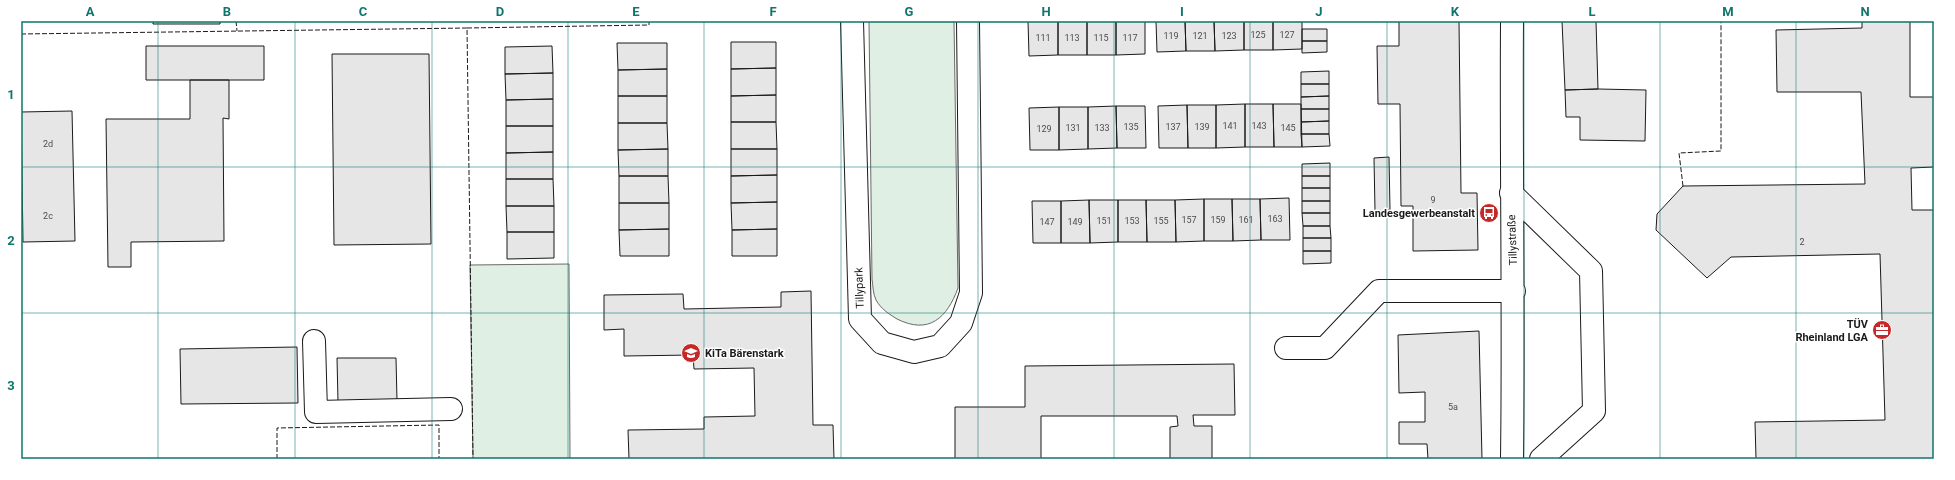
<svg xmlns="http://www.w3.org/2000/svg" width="1955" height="480" viewBox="0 0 1955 480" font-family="Roboto,sans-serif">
	<rect width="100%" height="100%" fill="#fff"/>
	<path fill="#e0efe3" stroke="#6a6a6a" d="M869 21H954L958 288C947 318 929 335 897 319 889 314 881 309 876 300 873 294 873 286 872 279Z
		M569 264 570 459H473L470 265Z"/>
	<path fill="#e6e6e6" stroke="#1a1a1a" d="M153 21H220V24H153Z
		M1028 21H1058V55L1029 56Z
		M1058 21H1087V55H1058Z
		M1087 21H1116V55H1087Z
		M1116 21H1145V54L1116 55Z
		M1156 21H1185L1186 51 1157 52Z
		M1185 21H1214L1215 51H1186Z
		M1214 21H1244V50L1215 51Z
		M1244 21H1273V50H1244Z
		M1273 21H1302V49L1273 50Z
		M1399 21H1459L1461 193H1477L1478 250 1413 251V206H1401L1400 104H1378L1377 46H1399Z
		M1562 21H1596L1598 89 1565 90Z
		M1862 21H1910V97H1934V167L1911 168 1912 210H1934V459H1756L1755 422 1885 420 1880 254 1731 257 1707 278 1656 230 1657 214 1683 186 1865 184 1861 92H1777L1776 30 1862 28Z
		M1302 29H1327V41H1302Z
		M1302 41H1327V52L1302 53Z
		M731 42H776V68L731 69Z
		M617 43H667V69L618 70Z
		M146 46H264V80H146Z
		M552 46 553 73 505 74V47Z
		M332 54H429L431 244 334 245Z
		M776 68V95L731 96V69Z
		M667 69V96H618V70Z
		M1329 71V84H1301V72Z
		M553 73V99L506 100 505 74Z
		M190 80H229V119L223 118 224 241 131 242V267H108L106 119H190Z
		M1301 84H1329V96L1301 97Z
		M1598 89 1646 90 1645 141 1580 140V117H1566L1565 90Z
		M776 95V122H731V96Z
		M618 96H667V123H618Z
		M1329 96V109H1301V97Z
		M553 99V126H506V100Z
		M1245 104V147L1216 148V105Z
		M1245 104H1273L1274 147H1245Z
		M1273 104H1301L1302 147H1274Z
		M1187 105H1216V148H1188Z
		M1187 105 1188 148H1159L1158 106Z
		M1116 106 1117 148 1088 149V107Z
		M1116 106H1145L1146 148H1117Z
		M1059 107H1088V149L1059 150Z
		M1059 107V150H1030L1029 108Z
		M1301 109H1329V121L1301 122Z
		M72 111 75 241 23 242 21 112Z
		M1329 121V134H1301V122Z
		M731 122H776L777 149H731Z
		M618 123H667L668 149 618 150Z
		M506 126H553V152L506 153Z
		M1301 134H1329L1330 146 1302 147Z
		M668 149V176H619L618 150Z
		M731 149H777V175L731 176Z
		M553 152V179H506V153Z
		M1389 157 1390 210 1375 211 1374 158Z
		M1330 163V176H1302V164Z
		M777 175V202L731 203V176Z
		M619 176H668L669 203H619Z
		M1302 176H1330V188H1302Z
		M506 179H553L554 206H506Z
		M1302 188H1330V201H1302Z
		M1289 198 1290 240H1261L1260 199Z
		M1204 199V241L1176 242 1175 200Z
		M1204 199H1232L1233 241H1204Z
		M1232 199H1260L1261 240 1233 241Z
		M1089 200H1118V242L1090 243Z
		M1089 200 1090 243H1061V201Z
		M1118 200H1146L1147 242H1118Z
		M1146 200H1175L1176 242H1147Z
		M1032 201H1061V243H1033Z
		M1302 201H1330V213H1302Z
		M777 202V229L732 230 731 203Z
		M619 203H669V229L619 230Z
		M506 206H554V232H507Z
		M1302 213H1330V226H1303Z
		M1303 226H1330L1331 238H1303Z
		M669 229V256H620L619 230Z
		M777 229V256H732V230Z
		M507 232H554V258L507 259Z
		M1303 238H1331V251H1303Z
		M1303 251H1331V263L1303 264Z
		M811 291 813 425H833L834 459H629L628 430 704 429V417L755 416 754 368 694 369 693 355 624 356V329L604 330V295L683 294 684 309 781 307V292Z
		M1479 331 1482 459H1428L1427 444H1399V422H1425V392L1399 393 1398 335Z
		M297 347 298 403 181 404 180 349Z
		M337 358H396L397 401 338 402Z
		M1234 364 1235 415H1193L1194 426H1212V459H1170V427L1178 426 1177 416H1041V459H955V407H1025V366Z"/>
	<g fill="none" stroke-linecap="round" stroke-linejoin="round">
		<defs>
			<path id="minor" d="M852 21 860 319 882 343 914 352 940 346 961 323 971 293 968 21
				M1512 21C1511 167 1514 313 1512 459
				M1511 193 1591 271 1594 411 1541 459
				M314 341 316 412 451 409
				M1286 348H1325L1379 291H1514"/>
		</defs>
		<use href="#minor" stroke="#1a1a1a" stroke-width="24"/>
		<use href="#minor" stroke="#fff" stroke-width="22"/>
		<path stroke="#1a1a1a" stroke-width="1" stroke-dasharray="5 2" stroke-linecap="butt" d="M236 21 237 31
			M467 28 649 25V21
			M21 34 467 28 473 459
			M1683 186 1679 153 1721 151V21
			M277 459V428L439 425V459"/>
	</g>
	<path fill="none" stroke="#0f766e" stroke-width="1" stroke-opacity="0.55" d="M158 21V459M295 21V459M432 21V459M568 21V459M704 21V459M841 21V459M978 21V459M1114 21V459M1250 21V459M1387 21V459M1524 21V459M1660 21V459M1796 21V459M21 167H1934M21 313H1934"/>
	<defs>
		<symbol id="bus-disc" viewBox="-11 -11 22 22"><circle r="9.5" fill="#c62828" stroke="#fff"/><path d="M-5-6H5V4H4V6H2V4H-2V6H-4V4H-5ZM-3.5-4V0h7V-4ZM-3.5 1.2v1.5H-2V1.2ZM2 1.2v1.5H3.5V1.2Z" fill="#fff"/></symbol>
		<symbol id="office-disc" viewBox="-11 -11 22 22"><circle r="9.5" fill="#c62828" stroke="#fff"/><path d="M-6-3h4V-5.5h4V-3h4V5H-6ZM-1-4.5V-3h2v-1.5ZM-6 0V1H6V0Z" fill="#fff"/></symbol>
		<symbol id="school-disc" viewBox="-11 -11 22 22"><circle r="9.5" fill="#c62828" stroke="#fff"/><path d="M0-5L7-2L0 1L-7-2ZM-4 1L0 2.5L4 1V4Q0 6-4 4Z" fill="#fff"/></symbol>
	</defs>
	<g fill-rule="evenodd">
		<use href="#bus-disc" x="1478" y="202" width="22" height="22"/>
		<use href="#office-disc" x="1871" y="319" width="22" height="22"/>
		<use href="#school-disc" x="680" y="342" width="22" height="22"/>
	</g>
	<g text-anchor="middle" stroke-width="3" stroke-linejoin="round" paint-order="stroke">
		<g font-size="9" fill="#4d4d4d">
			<text x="1258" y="38">125</text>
			<text x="1287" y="38">127</text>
			<text x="1171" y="39">119</text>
			<text x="1200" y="39">121</text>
			<text x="1229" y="39">123</text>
			<text x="1043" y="41">111</text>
			<text x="1072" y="41">113</text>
			<text x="1101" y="41">115</text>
			<text x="1130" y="41">117</text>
			<text x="1230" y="129">141</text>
			<text x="1259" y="129">143</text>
			<text x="1131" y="130">135</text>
			<text x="1173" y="130">137</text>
			<text x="1202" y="130">139</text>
			<text x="1073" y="131">131</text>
			<text x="1102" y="131">133</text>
			<text x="1288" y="131">145</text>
			<text x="1044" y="132">129</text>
			<text x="48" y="147">2d</text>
			<text x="1433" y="203">9</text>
			<text x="48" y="219">2c</text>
			<text x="1275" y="222">163</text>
			<text x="1189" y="223">157</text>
			<text x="1218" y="223">159</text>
			<text x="1246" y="223">161</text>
			<text x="1104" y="224">151</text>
			<text x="1132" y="224">153</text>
			<text x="1161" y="224">155</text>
			<text x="1047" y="225">147</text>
			<text x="1075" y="225">149</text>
			<text x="1802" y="245">2</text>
			<text x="1453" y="410">5a</text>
		</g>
		<g font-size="11" font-weight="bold" fill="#1a1a1a" stroke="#fff" text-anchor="end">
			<text x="1475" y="217">Landesgewerbeanstalt</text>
			<text x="1868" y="328">TÜV<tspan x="1868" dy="13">Rheinland LGA</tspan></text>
			<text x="705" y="357" text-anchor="start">KiTa Bärenstark</text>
		</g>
		<g font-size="11" fill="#1a1a1a" stroke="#fff">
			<text transform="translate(1512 240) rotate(-92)" y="4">Tillystraße</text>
			<text transform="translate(859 288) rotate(-92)" y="4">Tillypark</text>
		</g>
	</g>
	<rect width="1955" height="480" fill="none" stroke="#ffffff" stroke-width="44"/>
	<rect x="22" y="22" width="1911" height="436" fill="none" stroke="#0f766e" stroke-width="1.5"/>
	<g font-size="13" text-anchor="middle" font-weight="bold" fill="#0f766e">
		<text x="90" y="16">A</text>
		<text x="227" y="16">B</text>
		<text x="363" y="16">C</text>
		<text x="500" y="16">D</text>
		<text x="636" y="16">E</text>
		<text x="773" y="16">F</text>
		<text x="909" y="16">G</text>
		<text x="1046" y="16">H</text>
		<text x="1182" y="16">I</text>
		<text x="1319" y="16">J</text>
		<text x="1455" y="16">K</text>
		<text x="1592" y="16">L</text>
		<text x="1728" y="16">M</text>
		<text x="1865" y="16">N</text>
		<text x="11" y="99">1</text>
		<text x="11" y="245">2</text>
		<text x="11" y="390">3</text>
	</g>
</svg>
